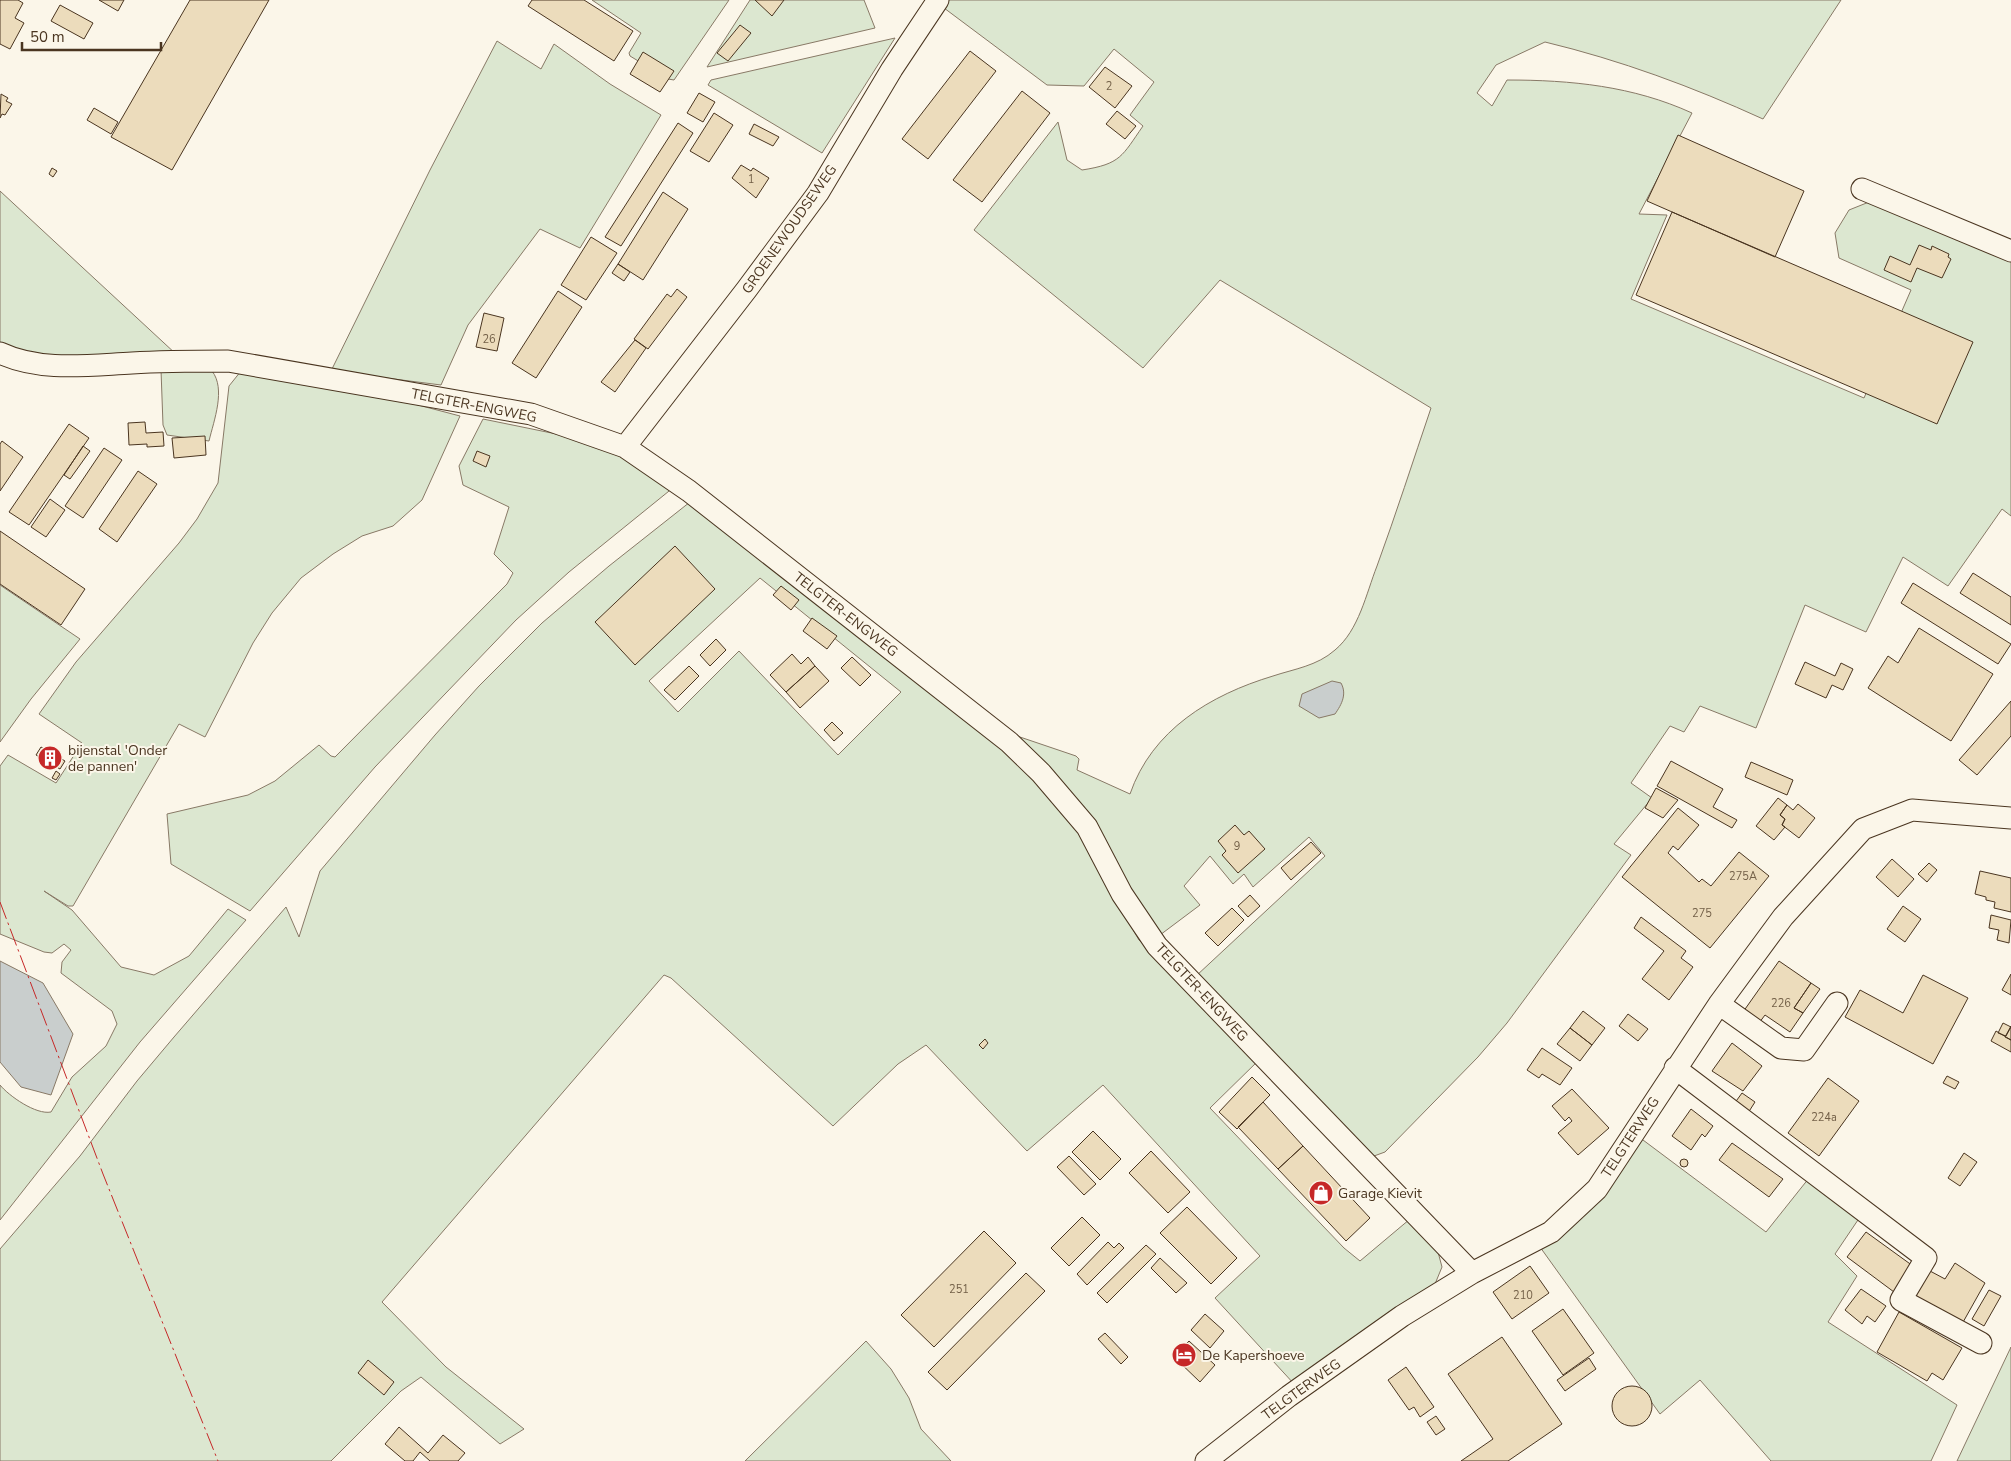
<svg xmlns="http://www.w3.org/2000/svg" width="2011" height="1461" viewBox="0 0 2011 1461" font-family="'Nunito Sans',sans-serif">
	<rect width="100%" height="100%" fill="#fbf6e9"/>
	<path fill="#dce7d0" stroke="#887966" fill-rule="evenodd" d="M592 0H729L674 80 668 79 630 56 629 53 641 33Z
		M750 0H864L875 28 707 67Z
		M943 0H1841L1763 119C1693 87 1620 60 1545 42L1496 65 1477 93 1492 106 1507 80C1571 80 1633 86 1692 113L1639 214 1667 215 1631 299 1864 398 1911 290 1839 258 1835 233 1849 210 1874 200 2011 259V516L2002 509 1948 586 1903 557 1866 632 1805 605 1756 728 1700 706 1684 732 1670 726 1631 783 1652 798 1614 844 1631 855 1507 1023 1478 1057 1385 1152 1374 1156 1196 976 1325 856 1309 837 1253 887 1244 874 1233 884 1210 856 1184 886 1200 905 1160 935 1017 736 1076 756 1079 759 1077 770 1130 794C1152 730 1210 695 1273 676 1294 669 1317 666 1335 650 1359 630 1366 594 1377 566 1396 514 1413 461 1431 408L1220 280 1143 368 974 230 1058 122 1067 160 1082 170C1121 164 1122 156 1143 126L1130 115 1154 82 1114 49 1084 86 1047 85 940 5Z
		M895 38 822 153 708 85 711 80Z
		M497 41 541 69 554 44 610 84 661 115 580 248 540 229 468 325 441 385 331 371 430 170Z
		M0 191 177 355 39 357 0 346Z
		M161 370 212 371C226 389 214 420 209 441L167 435 163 425Z
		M241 371 380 395 460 416 422 500 393 526 362 536 333 554 301 578 272 613 253 643 205 737 179 724 73 906H68L44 891 72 910 121 967 154 975 189 956 228 909 246 920 140 1042 0 1220V1085C9 1096 36 1115 51 1112L72 1077 106 1046 117 1024 112 1011 61 973 62 962 71 950 64 944 52 953 44 952 0 934V766L8 755 56 783 82 743 39 714 76 662 179 543 197 519 218 483 229 386Z
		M483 419 576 438 619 454 674 487 569 572 516 620 375 767 250 911 171 864 167 814 248 795 275 781 319 745 331 756 335 757 507 584 513 573 494 554 509 507 463 485 459 466Z
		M690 502 1009 751 1076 826 1092 859 1139 940 1260 1059 1210 1108 1344 1248 1360 1261 1410 1219 1438 1252 1442 1267 1435 1284 1295 1385 1215 1298 1260 1256 1103 1085 1027 1151 926 1045 898 1064 833 1126 671 978 664 975 382 1302 446 1367 524 1429 500 1444 421 1377 401 1391 331 1461H0V1249L80 1156 137 1081 174 1037 286 907 299 937 320 871 435 735 479 686 542 623 609 566ZM760 578 901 692 838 755 739 651 678 712 649 681Z
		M0 585 80 639 31 699 0 742Z
		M1639 1137 1766 1232 1813 1173 1862 1214 1835 1254 1857 1276 1828 1322 1957 1405 1931 1461H1771L1700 1380 1660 1414 1540 1247Z
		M866 1341 891 1369 909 1398 921 1429 951 1461H745Z
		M2011 1347V1461H1957Z"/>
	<path fill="#c9cecd" stroke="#887966" d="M1332 681 1341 683C1347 694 1342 704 1335 714L1319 718 1299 706 1302 694Z
		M0 961 43 983 73 1034 51 1095 21 1087 0 1062Z"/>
	<path fill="#ecdcbc" stroke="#4a3520" d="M0 0H18L23 3 15 18 24 23 10 49 0 44Z
		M99 0H124L118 11Z
		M190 0H269L172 170 111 137Z
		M532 0H584L633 31 614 61 528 6Z
		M755 0H784L772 16Z
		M60 5 93 23 84 39 51 21Z
		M740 25 751 33 728 61 717 53Z
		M970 51 996 71 928 159 902 139Z
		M643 52 674 71 660 92 630 74Z
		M1105 67 1132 86 1115 108 1089 87Z
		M1022 91 1050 113 982 202 953 180Z
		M699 93 715 102 703 122 687 113Z
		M1 94 8 98 6 101 12 104 5 115 2 114 0 118Z
		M94 108 118 122 111 134 87 120Z
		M1117 111 1136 126 1125 139 1106 124Z
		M714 113 733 125 709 162 690 151Z
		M678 123 693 133 621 246 605 237Z
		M754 124 779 137 773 146 749 134Z
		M1678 135 1804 191 1775 257 1647 201Z
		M741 165 751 171 753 168 769 178 756 198 732 178Z
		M52 168 57 171 53 177 49 174Z
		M663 192 688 209 643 280 618 264Z
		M1672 212 1973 342 1937 424 1636 295Z
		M591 237 617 253 586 300 561 285Z
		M1919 245 1931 250 1932 246 1949 254 1948 257 1951 259 1942 278 1917 268 1911 282 1884 270 1890 256 1910 265Z
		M618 264 630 272 624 281 612 273Z
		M677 289 687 297 648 349 634 339 667 294 671 297Z
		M558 291 582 307 536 378 512 363Z
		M484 313 504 318 497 351 476 347Z
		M635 340 646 348 615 392 601 382Z
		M145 422 146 433 163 432 164 446 147 447V444L129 445 128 423Z
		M69 424 89 438 29 525 9 512Z
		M205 436 206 455 174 458 172 438Z
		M2 441 23 457 0 491V444Z
		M83 446 90 451 70 479 64 475Z
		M104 448 122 460 83 518 65 506Z
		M477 451 490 456 486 467 473 461Z
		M138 471 157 484 117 542 99 529Z
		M50 499 65 510 46 537 31 527Z
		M0 531 85 589 61 625 0 584Z
		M675 546 715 589 635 665 595 622Z
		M1973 573 2011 597V625L1960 593Z
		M1913 583 2011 644 1998 664 1901 603Z
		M781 586 799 600 791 610 773 595Z
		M812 618 837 636 827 649 803 631Z
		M1919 628 1993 674 1951 741 1868 688 1888 656 1898 663Z
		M716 639 726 650 710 666 700 655Z
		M792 654 801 664 808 657 815 666 786 692 770 675Z
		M852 657 871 675 860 686 841 668Z
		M1805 662 1835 676 1841 663 1853 669 1843 690 1832 685 1826 698 1795 684Z
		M689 666 699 676 675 700 664 690Z
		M815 666 829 681 800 708 786 692Z
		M2011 701V736L1977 775 1959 760Z
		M832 722 843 733 834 741 824 730Z
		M41 747 65 761 60 769 36 755Z
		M1671 761 1723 789 1713 807 1737 820 1732 828 1657 786Z
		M1751 762 1793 780 1787 795 1745 777Z
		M56 771 60 774 56 780 52 778Z
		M1656 788 1678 800 1663 818 1645 808Z
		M1778 798 1787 805 1780 815 1785 819 1782 825 1785 827 1774 840 1756 826Z
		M1798 804 1815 818 1799 838 1782 825 1785 819 1780 815 1787 805 1793 810Z
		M1678 808 1699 825 1678 850 1673 846 1668 853 1699 882 1702 879 1711 886 1739 852 1769 876 1710 948 1622 877Z
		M1235 825 1244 835 1249 831 1265 849 1238 873 1222 855 1226 851 1218 841Z
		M1311 842 1321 853 1291 880 1281 868Z
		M1892 859 1914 879 1898 897 1876 877Z
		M1929 863 1937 870 1927 882 1918 874Z
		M1980 871 2011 878V912L1994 908 1995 902 1986 900V897L1975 894Z
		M1250 895 1260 906 1248 917 1238 906Z
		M1903 906 1921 919 1905 942 1887 929Z
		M1232 908 1244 920 1218 946 1205 933Z
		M1991 915 2011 920 2009 943 1997 940 1999 930 1989 928Z
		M1641 917 1686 951 1681 958 1693 967 1669 1000 1642 979 1664 951 1634 928Z
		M1779 961 1811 983 1794 1008 1803 1013 1790 1032 1765 1015 1759 1023 1743 1012Z
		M2011 974V995L2002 990Z
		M1923 975 1968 998 1933 1064 1845 1017 1860 990 1903 1013Z
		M1811 983 1820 989 1803 1013 1794 1008Z
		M1583 1011 1605 1028 1592 1045 1570 1028Z
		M1628 1014 1648 1029 1638 1041 1619 1026Z
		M2003 1023 2011 1027 2006 1036 1998 1033Z
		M2011 1026V1040L2005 1037Z
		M1570 1028 1592 1045 1580 1061 1557 1044Z
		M1996 1031 2011 1040V1052L1991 1041Z
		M985 1039 988 1043 983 1049 979 1045Z
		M1732 1043 1762 1066 1743 1091 1712 1071Z
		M1542 1048 1572 1068 1560 1085 1542 1074 1539 1078 1527 1070Z
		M1947 1076 1959 1082 1955 1089 1943 1083Z
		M1252 1077 1270 1095 1237 1129 1219 1112Z
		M1828 1078 1859 1101 1819 1156 1788 1133Z
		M1572 1089 1609 1128 1578 1155 1558 1133 1572 1121 1569 1117 1565 1121 1552 1106Z
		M1742 1093 1755 1102 1748 1113 1734 1104Z
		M1263 1102 1303 1146 1278 1169 1238 1127Z
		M1691 1109 1713 1126 1705 1137 1702 1134 1691 1150 1672 1136Z
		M1093 1131 1121 1159 1100 1180 1072 1152Z
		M1732 1143 1783 1179 1769 1197 1719 1160Z
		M1303 1146 1370 1218 1346 1241 1278 1169Z
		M1151 1151 1190 1192 1168 1213 1129 1173Z
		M1964 1153 1977 1162 1960 1186 1948 1178Z
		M1069 1156 1096 1184 1084 1195 1057 1167Z
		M1680 1163a4 4 0 1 1 8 0a4 4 0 1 1-8 0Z
		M1187 1207 1237 1258 1211 1284 1160 1233Z
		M1082 1217 1100 1235 1069 1266 1051 1248Z
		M984 1231 1016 1263 934 1347 901 1315Z
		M1866 1232 1913 1266 1894 1292 1847 1257Z
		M1108 1242 1114 1248 1119 1243 1124 1248 1087 1285 1077 1274Z
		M1146 1245 1156 1254 1107 1303 1097 1293Z
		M1160 1258 1187 1283 1176 1293 1151 1268Z
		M1955 1263 1985 1283 1962 1324 1915 1297 1930 1271 1945 1279Z
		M1530 1266 1549 1293 1512 1319 1493 1292Z
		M1026 1273 1045 1291 947 1390 928 1372Z
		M1861 1289 1886 1306 1875 1322 1867 1316 1862 1324 1845 1310Z
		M1989 1290 2001 1296 1984 1326 1972 1319Z
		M1563 1309 1594 1353 1563 1375 1532 1331Z
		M1899 1312 1962 1348 1943 1380 1932 1373 1927 1381 1877 1352Z
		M1205 1314 1224 1331 1210 1348 1191 1330Z
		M1105 1333 1128 1357 1121 1364 1098 1339Z
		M1502 1337 1562 1424 1508 1461H1461L1493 1439 1448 1374Z
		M1189 1341 1215 1365 1200 1382 1174 1357Z
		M1589 1358 1596 1369 1565 1391 1557 1380Z
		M368 1360 394 1382 384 1395 358 1373Z
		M1406 1367 1434 1407 1420 1417 1414 1407 1409 1410 1388 1380Z
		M1612 1406a20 20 0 1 1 40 0a20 20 0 1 1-40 0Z
		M1436 1416 1445 1429 1436 1435 1427 1422Z
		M399 1427 428 1453 443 1435 465 1453 458 1461H430L420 1452 413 1461H405L385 1444Z"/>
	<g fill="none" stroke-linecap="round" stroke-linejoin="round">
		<defs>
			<path id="minor" d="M1862 189 2011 251
				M0 353C40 372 89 365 132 363 164 361 196 361 228 361L531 414 625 447 689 491 1009 742 1041 773 1087 827 1122 894 1157 946 1472 1273
				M625 447 747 289 818 193 892 69 938 0
				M1719 1004 1781 1048 1804 1050 1837 1003
				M1675 1068 1926 1258 1901 1300 1981 1343
				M1206 1461 1289 1396 1402 1316 1472 1273 1551 1232 1597 1189 1719 1004 1783 917 1863 829 1912 810 2011 818"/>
		</defs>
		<use href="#minor" stroke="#4a3520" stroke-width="23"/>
		<use href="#minor" stroke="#fbf6e9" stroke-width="21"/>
		<path stroke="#c62828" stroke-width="1" stroke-dasharray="18 4 2.5 4" stroke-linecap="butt" d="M0 902 103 1174 218 1461"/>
	</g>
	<defs>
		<symbol id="building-disc" viewBox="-11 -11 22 22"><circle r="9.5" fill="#c62828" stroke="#fbf6e9"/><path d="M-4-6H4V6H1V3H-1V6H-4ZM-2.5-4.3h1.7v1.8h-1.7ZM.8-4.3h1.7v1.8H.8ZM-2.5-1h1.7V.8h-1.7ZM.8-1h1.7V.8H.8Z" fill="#fff"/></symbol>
		<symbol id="shop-disc" viewBox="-11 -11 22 22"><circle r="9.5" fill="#c62828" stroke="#fbf6e9"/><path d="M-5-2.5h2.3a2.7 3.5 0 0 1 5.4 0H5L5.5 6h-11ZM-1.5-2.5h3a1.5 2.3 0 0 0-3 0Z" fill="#fff"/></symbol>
		<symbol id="hotel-disc" viewBox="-11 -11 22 22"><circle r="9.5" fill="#c62828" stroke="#fbf6e9"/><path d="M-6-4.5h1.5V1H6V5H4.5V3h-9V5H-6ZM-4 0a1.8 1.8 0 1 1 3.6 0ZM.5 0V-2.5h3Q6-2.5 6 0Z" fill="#fff"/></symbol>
	</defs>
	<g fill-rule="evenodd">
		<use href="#building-disc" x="36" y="744" width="28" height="28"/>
		<use href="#shop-disc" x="1307" y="1179" width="28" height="28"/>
		<use href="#hotel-disc" x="1170" y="1341" width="28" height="28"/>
	</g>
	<g text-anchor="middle" stroke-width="4" stroke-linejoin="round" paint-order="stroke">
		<g font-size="11" fill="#725f47">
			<text x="1109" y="90">2</text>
			<text x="751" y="183">1</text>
			<text x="489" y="343">26</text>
			<text x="1237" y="850">9</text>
			<text x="1743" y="880">275A</text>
			<text x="1702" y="917">275</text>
			<text x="1781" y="1007">226</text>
			<text x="1824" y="1121">224a</text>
			<text x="959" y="1293">251</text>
			<text x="1523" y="1299">210</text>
		</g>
		<g font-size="14" fill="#4a3520" stroke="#fbf6e9">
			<text transform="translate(789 229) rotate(-55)" y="5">GROENEWOUDSEWEG</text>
			<text transform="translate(474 405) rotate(11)" y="5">TELGTER-ENGWEG</text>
			<text transform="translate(846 614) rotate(38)" y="5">TELGTER-ENGWEG</text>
			<text transform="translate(1202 992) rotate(47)" y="5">TELGTER-ENGWEG</text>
			<text transform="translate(1630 1137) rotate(-57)" y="5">TELGTERWEG</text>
			<text transform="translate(1301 1389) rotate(-36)" y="5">TELGTERWEG</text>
		</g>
		<g font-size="14" fill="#4a3520" stroke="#fbf6e9" text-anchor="start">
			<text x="68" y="755">bijenstal 'Onder<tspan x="68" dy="16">de pannen'</tspan></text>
			<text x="1338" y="1198">Garage Kievit</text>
			<text x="1202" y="1360">De Kapershoeve</text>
		</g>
	</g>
	<path d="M22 42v8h139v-8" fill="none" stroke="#4a3520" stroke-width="2.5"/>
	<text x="30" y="42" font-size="15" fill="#4a3520" stroke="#fbf6e9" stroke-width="4" paint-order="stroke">50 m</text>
</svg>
